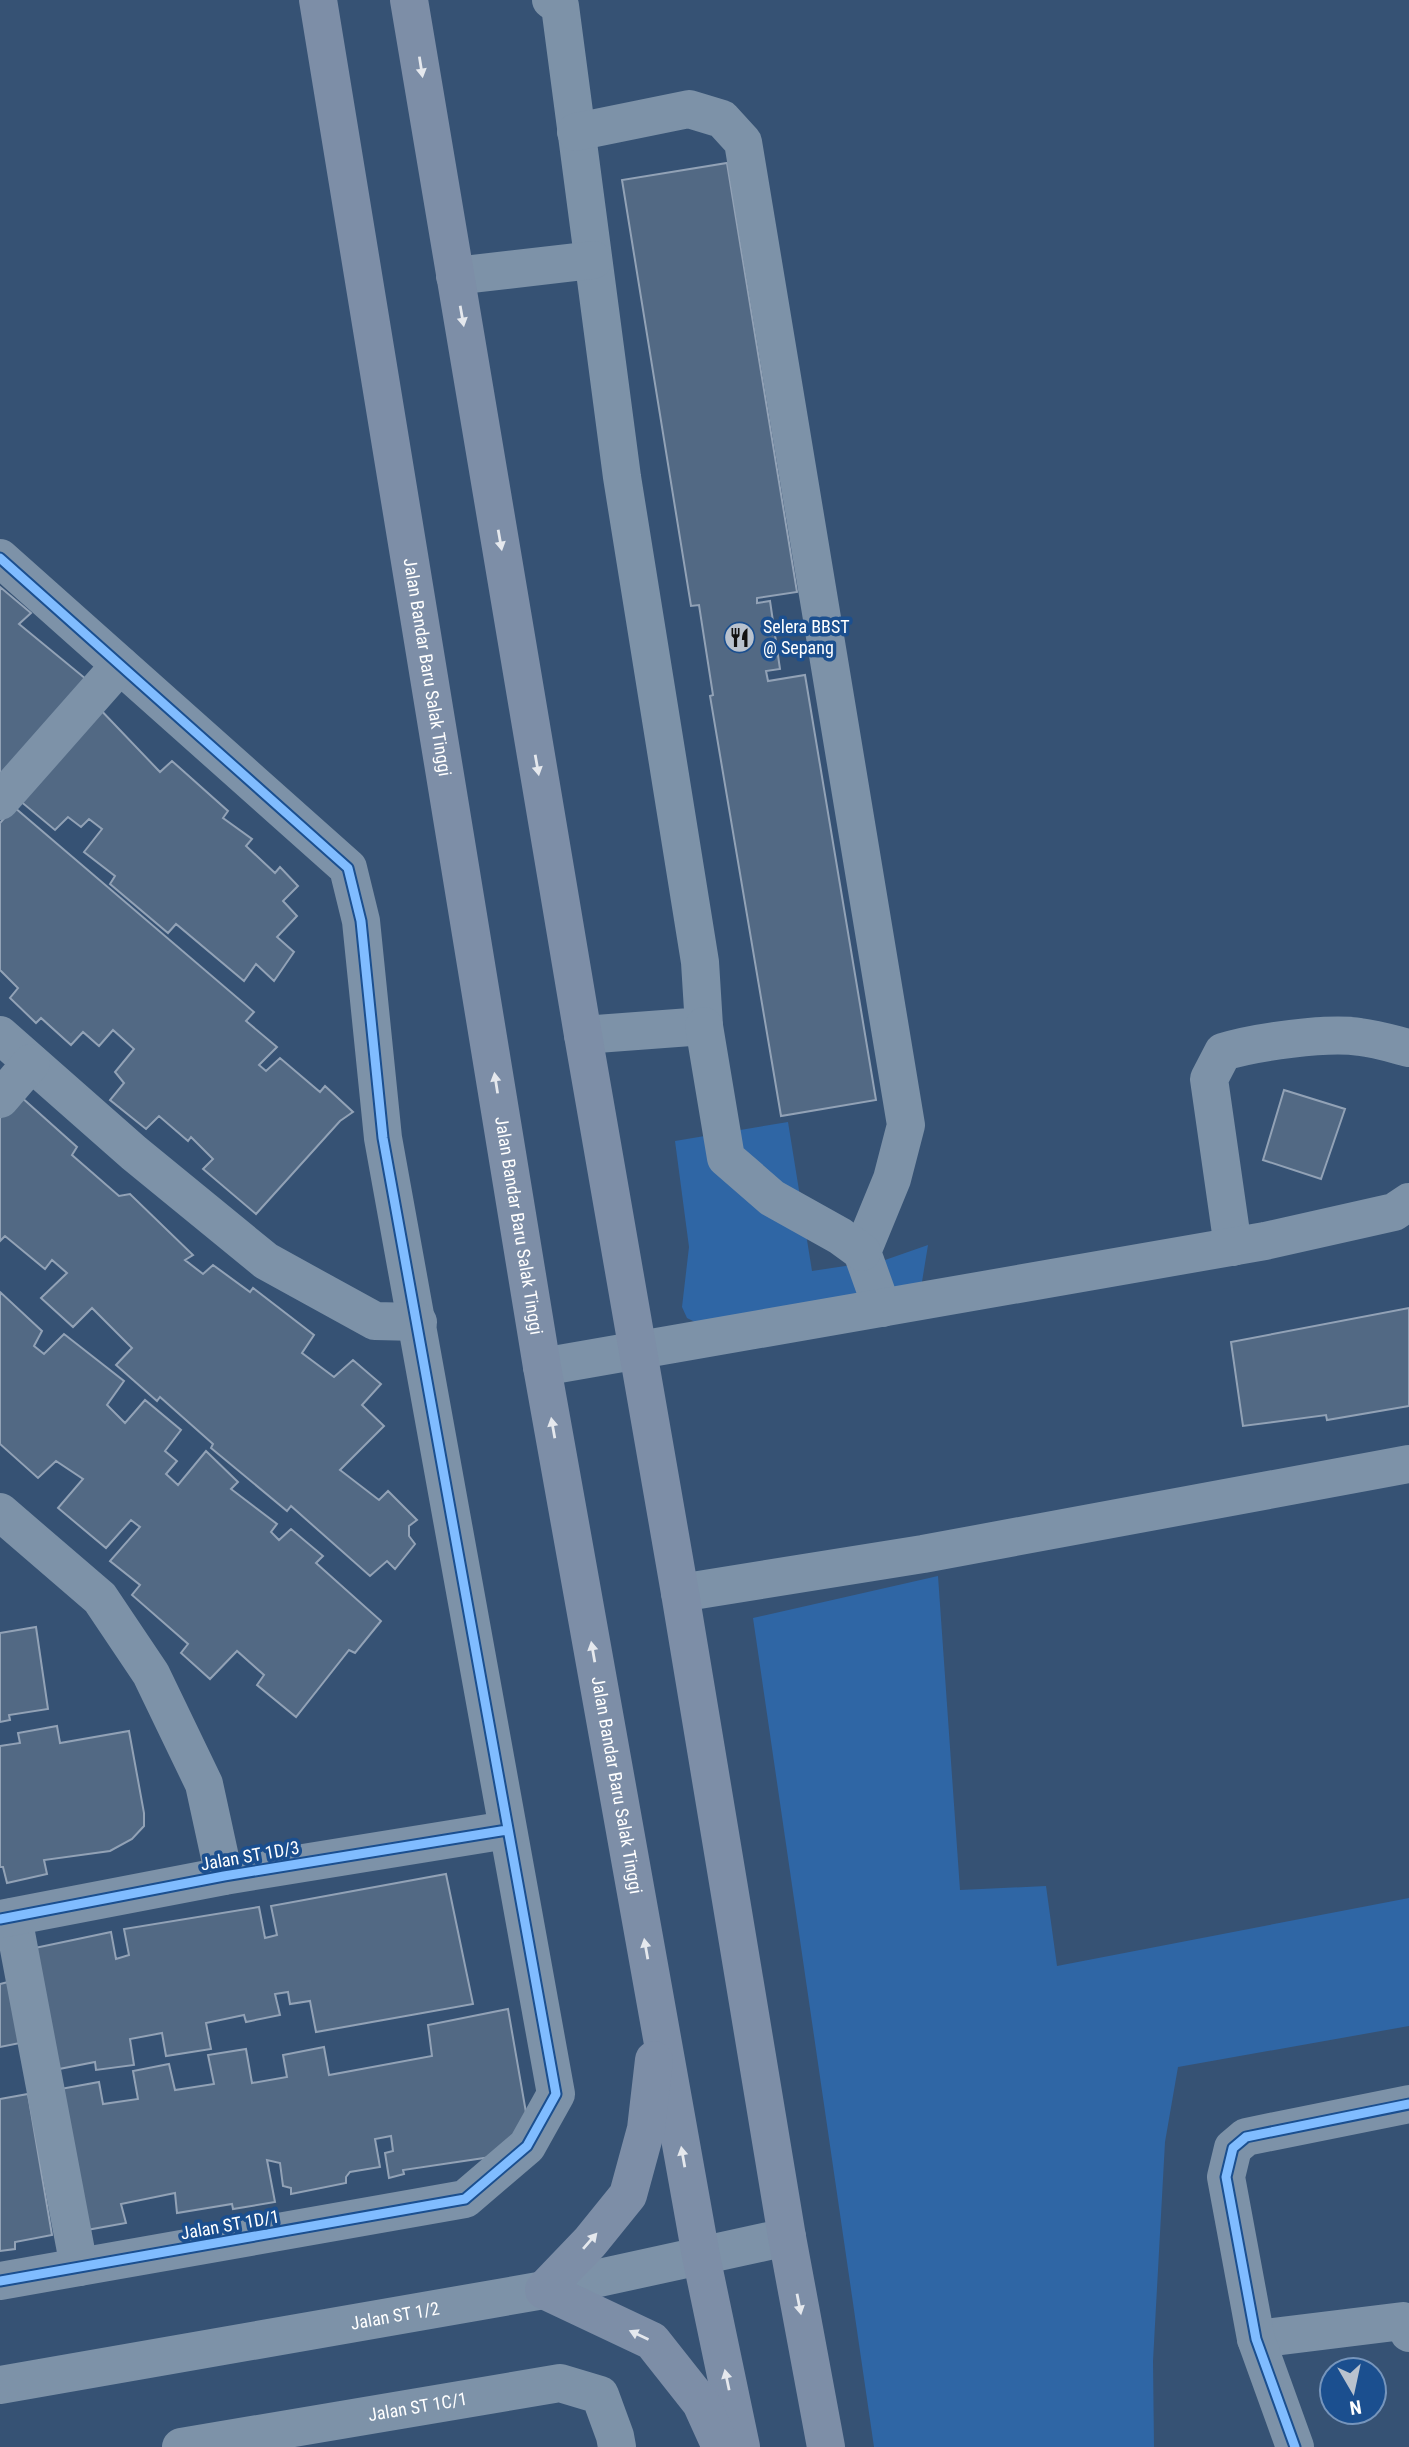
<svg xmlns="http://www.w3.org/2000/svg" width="1409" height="2447" viewBox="0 0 1409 2447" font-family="'Roboto Condensed',sans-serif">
	<rect width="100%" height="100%" fill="#365274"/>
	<path fill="#2f66a5" d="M788 1122 812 1271 885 1260 928 1245 921 1288 701 1325 687 1318 682 1307 689 1247 675 1141Z
		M938 1576 960 1890 1046 1886 1057 1966 1409 1898V2026L1178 2067 1165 2142 1153 2361 1154 2447H874L753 1618Z"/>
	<path fill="#526984" stroke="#92a2b6" stroke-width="2" d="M727 163 797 592 757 598V603L770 601 780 669 766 671 768 681 805 675 876 1100 781 1116 710 696 713 695 699 605 691 606 622 180Z
		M0 587 31 613 19 624 92 684 0 781Z
		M95 704 160 772 172 761 228 811 223 818 252 839 246 846 275 873 280 867 298 886 283 901 297 916 277 937 294 952 274 981 256 964 244 981 176 924 168 933 110 884 115 876 84 852 102 829 89 819 81 827 68 817 55 830 13 795Z
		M14 807 254 1012 246 1021 277 1047 259 1065 266 1071 280 1058 320 1092 325 1086 353 1112 340 1121 256 1214 203 1169 213 1159 191 1137 188 1141 159 1116 146 1129 110 1100 124 1083 115 1072 134 1049 113 1030 99 1046 83 1032 71 1045 41 1018 36 1023 10 998 18 988 0 970V823Z
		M1284 1090 1345 1109 1321 1179 1263 1160Z
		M20 1096 77 1147 72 1155 119 1196 130 1194 193 1255 185 1260 203 1274 213 1265 250 1292 253 1288 314 1335 302 1353 334 1377 353 1360 381 1384 362 1405 384 1426 340 1470 379 1500 388 1491 417 1520 409 1526V1536L415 1544 395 1569 387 1561 370 1576 291 1506 287 1511 211 1448 213 1444 160 1397 157 1401 116 1365 132 1348 92 1308 73 1327 41 1298 67 1273 52 1260 45 1269 5 1236 0 1241V1118Z
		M0 1292 42 1331 34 1346 44 1354 64 1334 124 1381 107 1405 125 1423 145 1400 181 1430 165 1451 177 1461 166 1474 178 1485 206 1451 238 1482 231 1489 277 1524 271 1532 279 1540 291 1529 323 1556 316 1563 381 1621 355 1653 349 1650 296 1717 257 1685 264 1675 237 1651 210 1679 181 1653 188 1644 132 1595 140 1585 110 1561 140 1527 131 1520 106 1548 58 1508 83 1479 56 1461 38 1478 0 1444Z
		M1409 1308V1406L1327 1420 1326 1415 1243 1426 1231 1342Z
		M36 1627 48 1709 9 1715 10 1720 0 1722V1633Z
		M57 1726 60 1743 129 1731 144 1813V1826L132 1839 110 1851 44 1860 47 1874 7 1883 3 1867H0V1746L20 1743 18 1733Z
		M446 1874 473 2004 316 2032 310 2001 290 2004 288 1992 275 1994 280 2015 246 2022 244 2015 206 2023 211 2049 166 2056 162 2033 130 2039 134 2065 96 2070 95 2062 54 2070 30 1949 111 1932 116 1959 129 1955 124 1929 259 1907 265 1938 277 1935 271 1906Z
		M8 1982 20 2043 0 2047V1984Z
		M508 2009 528 2124 504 2155 403 2170 404 2174 389 2178 385 2153 393 2151 391 2136 375 2139 380 2167 350 2172 346 2177V2183L291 2194V2188L283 2186 280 2163 267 2160 275 2202 233 2209 232 2204 177 2213 175 2193 121 2204 126 2223 81 2231 55 2090 99 2082 103 2104 138 2099 133 2071 169 2064 175 2090 214 2084 208 2055 246 2049 252 2083 287 2077 283 2055 324 2047 329 2075 432 2056 428 2025Z
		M28 2094 52 2235 15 2242V2249L0 2251V2099Z"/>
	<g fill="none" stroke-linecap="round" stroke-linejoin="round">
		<g stroke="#7d92a8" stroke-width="38">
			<path d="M551 0 560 6 622 477 700 962 704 1026 583 1035"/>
			<path d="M576 132 689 109 722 119 743 142 906 1125 892 1179 862 1252 882 1308"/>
			<path d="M455 276 593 260"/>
			<path d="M0 558 348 868 361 921 383 1138 556 2094 527 2146 465 2199 0 2281"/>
			<path d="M0 801 120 665"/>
			<path d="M704 1026 726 1158 772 1198 840 1236 862 1252"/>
			<path d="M0 1035 134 1153 266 1261 375 1321 418 1322"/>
			<path d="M0 1099 31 1063"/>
			<path d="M1233 1247 1209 1079 1223 1052C1255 1042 1327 1032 1360 1037 1377 1039 1393 1044 1409 1048"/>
			<path d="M542 1367 1265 1241 1394 1212 1409 1202"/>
			<path d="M0 1512 100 1598 151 1674 204 1784 224 1876"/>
			<path d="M680 1593 923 1554 1409 1464"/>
			<path d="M13 1917 79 2267"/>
			<path d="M0 1919 224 1876 507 1830"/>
			<path d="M1256 2339 1403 2321 1409 2333"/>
			<path id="s1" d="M0 2385 544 2290 787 2237"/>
			<path id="s2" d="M181 2447 560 2383 600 2395 615 2436 617 2447"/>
			<path d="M1295 2447 1256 2339 1226 2177 1233 2148 1246 2137 1409 2104"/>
		</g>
		<g stroke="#7d8ea7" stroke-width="38">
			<path id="s3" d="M318 0 542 1367 701 2256 741 2447"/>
			<path d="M409 0 583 1035 680 1593 787 2237 826 2447"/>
			<path d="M654 2060 646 2129 628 2195 590 2242 544 2290 652 2341 701 2403 721 2447"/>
		</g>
		<defs>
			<path id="cycleway" d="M0 558 348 868 361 921 383 1138 556 2094 527 2146 465 2199 0 2281
				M0 1919 224 1876 507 1830
				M1295 2447 1256 2339 1226 2177 1233 2148 1246 2137 1409 2104"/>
		</defs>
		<use href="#cycleway" stroke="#1b4f8f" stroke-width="13"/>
		<use href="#cycleway" stroke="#80bcff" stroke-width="9"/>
	</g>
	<defs><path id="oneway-solid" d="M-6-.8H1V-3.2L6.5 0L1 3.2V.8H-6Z" transform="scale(1.75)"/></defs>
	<g fill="#e5e8ed">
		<use href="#oneway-solid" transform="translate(421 67) rotate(81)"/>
		<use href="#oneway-solid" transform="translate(462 316) rotate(80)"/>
		<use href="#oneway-solid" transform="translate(500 540) rotate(80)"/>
		<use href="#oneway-solid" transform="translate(537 765) rotate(80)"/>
		<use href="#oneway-solid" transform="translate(496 1083) rotate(-99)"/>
		<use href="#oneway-solid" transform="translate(553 1428) rotate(-100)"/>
		<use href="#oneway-solid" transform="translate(593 1652) rotate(-100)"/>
		<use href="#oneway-solid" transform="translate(646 1949) rotate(-100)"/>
		<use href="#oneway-solid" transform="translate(683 2157) rotate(-100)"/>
		<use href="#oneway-solid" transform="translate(590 2241) rotate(-49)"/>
		<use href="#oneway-solid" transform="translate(799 2304) rotate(79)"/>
		<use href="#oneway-solid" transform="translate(639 2335) rotate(-155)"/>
		<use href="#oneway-solid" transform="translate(727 2380) rotate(-102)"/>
	</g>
	<defs>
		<symbol id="restaurant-disc" viewBox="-11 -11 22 22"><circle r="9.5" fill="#b9c2ce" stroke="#1b4f8f"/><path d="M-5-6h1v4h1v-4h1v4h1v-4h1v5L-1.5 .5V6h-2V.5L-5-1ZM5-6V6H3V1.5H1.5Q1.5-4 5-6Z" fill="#111"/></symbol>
	</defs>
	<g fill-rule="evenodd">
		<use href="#restaurant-disc" x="722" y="620" width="35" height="35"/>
	</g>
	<g text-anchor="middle" stroke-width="7" stroke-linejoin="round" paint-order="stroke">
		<g font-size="18" fill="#fff" stroke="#1b4f8f" text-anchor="start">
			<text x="763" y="633">Selera BBST<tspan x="763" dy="21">@ Sepang</tspan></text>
		</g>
		<g font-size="18" fill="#fff" stroke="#1b4f8f">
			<text dy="6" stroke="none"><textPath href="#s3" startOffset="676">Jalan Bandar Baru Salak Tinggi</textPath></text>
			<text dy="6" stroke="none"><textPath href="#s3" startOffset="1242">Jalan Bandar Baru Salak Tinggi</textPath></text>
			<text dy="6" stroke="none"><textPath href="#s3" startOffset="1810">Jalan Bandar Baru Salak Tinggi</textPath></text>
			<text transform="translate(250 1856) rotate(-10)" y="6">Jalan ST 1D/3</text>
			<text transform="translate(230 2225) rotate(-10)" y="6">Jalan ST 1D/1</text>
			<text dy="6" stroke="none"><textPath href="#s1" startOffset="401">Jalan ST 1/2</textPath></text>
			<text dy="6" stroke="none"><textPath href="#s2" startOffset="240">Jalan ST 1C/1</textPath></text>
		</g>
	</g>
	<g transform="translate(1353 2391) rotate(171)"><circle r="33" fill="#1b4f8f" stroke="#7695bc" stroke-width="2"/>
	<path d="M0-5L12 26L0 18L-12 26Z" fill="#b9c2ce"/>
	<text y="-10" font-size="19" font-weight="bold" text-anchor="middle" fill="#ffffff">N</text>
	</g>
</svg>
